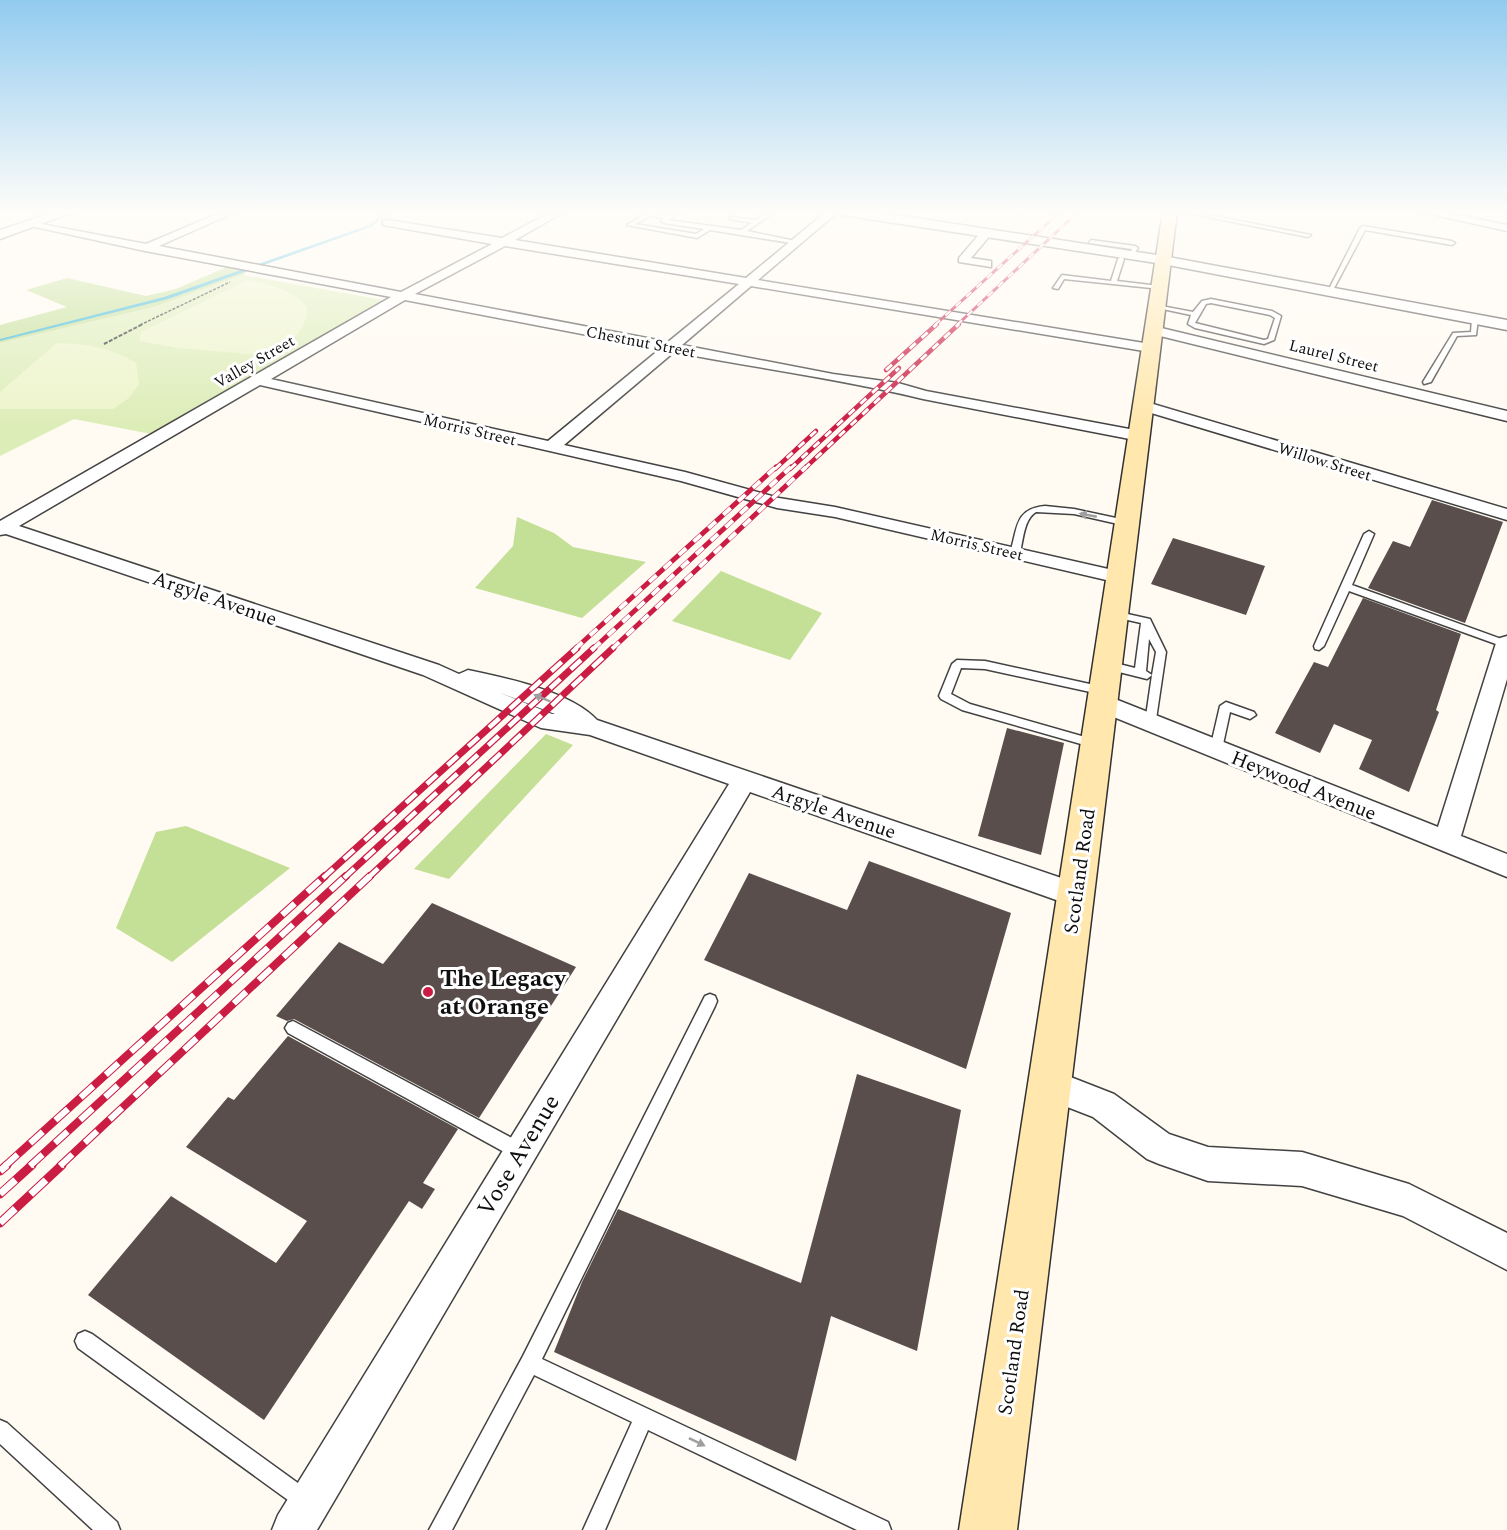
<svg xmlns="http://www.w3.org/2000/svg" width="1507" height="1530" viewBox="0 0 1507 1530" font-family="Spectral,serif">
	<rect width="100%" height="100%" fill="#fffaf2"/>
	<path fill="#ddedb8" d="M244 275 383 300 151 434 74 419 0 456V343L154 307Z"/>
	<path fill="#c4df96" d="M229 266 248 270 243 275 154 307 0 343V325L67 307 26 290 67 278 146 296 176 289Z
		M517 517 554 533 573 547 646 562 582 618 475 588 513 546Z
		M721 571 822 613 790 660 672 621Z
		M546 734 573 745 449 879 414 869Z
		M186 826 290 868 172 962 116 928 156 832Z"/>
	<path fill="#edf4ca" d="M248 280C271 285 291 289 307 307 307 332 289 343 269 356L178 348 139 341 141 332Z
		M57 343C87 344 110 347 136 363L139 384 129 398 113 409H0V392Z"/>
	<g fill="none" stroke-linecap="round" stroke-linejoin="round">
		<path fill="#33b4d8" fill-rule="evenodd" d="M387 211H391L371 227 168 299 0 341V339L164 297 369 225Z"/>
	</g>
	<path fill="#594e4b" d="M1432 500 1503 522 1465 623 1368 588 1393 541 1410 547Z
		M1173 538 1265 566 1246 615 1151 584Z
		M1363 598 1461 634 1436 710 1439 712 1409 792 1359 769 1372 740 1334 724 1320 753 1275 733 1314 662 1328 667Z
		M1007 728 1064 743 1041 855 978 836Z
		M869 861 1011 913 966 1069 704 960 749 873 847 910Z
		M432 903 576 967 479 1118 294 1019 287 1021 276 1016 339 942 383 964Z
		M288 1036 458 1129 423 1183 435 1189 422 1209 409 1201 264 1420 88 1295 171 1196 276 1263 307 1221 186 1147 228 1097 234 1100Z
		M857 1074 961 1110 917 1351 831 1316 796 1461 554 1352 582 1282 618 1209 801 1283Z"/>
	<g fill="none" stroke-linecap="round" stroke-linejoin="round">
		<defs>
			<path id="service" d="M675 211H682L668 220 741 230 752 223 729 219V217L756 220 769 211H776L747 231 800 242 797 244 710 230 697 238 627 225 647 213 669 215ZM650 216 664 218 661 221 664 223 704 229 696 234 635 224Z
				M1177 211H1189L1311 235 1308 237Z
				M1363 226 1452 241 1455 243 1452 245 1365 230 1332 292 1327 293 1360 228Z
				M1091 240 1135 246 1138 248 1132 257 1129 255 1132 249 1089 243Z
				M1121 257 1124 259 1117 281 1159 286 1161 289 1064 279 1058 289 1053 288 1062 275 1111 281 1118 259Z
				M1211 299 1272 311 1281 316 1274 340 1264 344 1195 328 1188 324 1191 315 1153 307 1156 305 1193 312 1202 301ZM1211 303 1270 315 1275 318 1268 339 1264 340 1195 323 1206 304Z
				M1475 317 1478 319 1476 335 1457 336 1431 382 1424 384 1423 382 1453 333 1471 332 1472 319Z
				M1045 506 1074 509 1130 521 1132 523 1127 526 1074 514 1036 512C1024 519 1023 540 1020 553L1015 556 1012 555 1010 553C1018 528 1014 509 1045 506Z
				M1369 531 1374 534 1352 585 1507 641V648L1349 591 1324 646 1319 650 1315 649 1314 646 1364 534Z
				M1114 611 1150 619 1166 652 1155 726H1147L1145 723 1152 675 1147 679 1103 668 1102 665 1107 661 1135 668 1141 623 1110 616V612ZM1149 639 1156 652 1152 675 1146 671Z
				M957 660 985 661 1108 688 1110 691 1108 694 1104 695 985 669 961 668 951 694 970 704 1099 741 1101 744 1099 747 1095 748 962 710 941 699 939 696 952 664Z
				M1226 702 1254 712 1256 715 1250 719 1230 712 1222 749 1216 753 1210 749 1220 706Z
				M710 994 715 996 717 1001 715 1006 542 1359 888 1522 891 1530H857L648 1430 605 1530H583L632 1422 534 1375 452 1530H429L523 1356 705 996Z
				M293 1021 525 1145 527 1151 525 1157 519 1159 513 1157 288 1033 285 1028 288 1023Z
				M85 1331 92 1334 313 1494 316 1501 313 1508 306 1511 299 1508 78 1348 75 1341 78 1334Z
				M0 1420 7 1423 117 1522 120 1530H93L0 1444Z"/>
			<path id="minor" d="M224 211H238L159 246 401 292 492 244 383 225V221L387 220 502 238 553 211H566L515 240 746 278 827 211H839L758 280 1150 344 1157 348 1150 352 751 286 682 345 833 374 898 383 926 391 1140 431 1148 436 1140 441 923 399C842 379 756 368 674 352L564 445 685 472 779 498 835 507 1126 573 1129 577 1126 581 1119 583 835 517 777 508 681 481 260 385 19 526 439 665 459 674 468 670C506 678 570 691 597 720L1076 883 1086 887 1090 895 1086 903 1076 907 750 792 317 1530H272L278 1515 729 784 590 735 541 728 423 675 6 534 0 535V521L391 297 145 251 26 225 31 222 146 244ZM505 246 739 284 668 342 415 294ZM405 300 660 349 548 441 271 379ZM498 692 555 714H552Z
				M1417 211H1439L1507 225V231Z
				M987 229 993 232 971 258 991 261V267L959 262V258L983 230Z
				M1153 326 1507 411V421L1148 333V327Z
				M1143 401 1507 509V520L1138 409 1135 406Z
				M1507 636V679L1461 836 1507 854V877L1094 709 1091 703 1094 697 1102 695 1110 697 1438 827 1496 643 1500 638Z
				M1050 1069 1114 1094 1169 1134 1208 1147 1302 1152 1409 1184 1507 1233V1270L1403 1216 1302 1186 1208 1181 1159 1164 1147 1159 1093 1117 1039 1096 1034 1085 1039 1074Z"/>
			<path id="tertiary" d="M57 211H76L0 239V230Z
				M836 211H871L1163 256 1507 320V330L1163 264 842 215Z"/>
			<path id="secondary" d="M1163 211H1177L1017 1530H959Z"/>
		</defs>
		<use href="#service" stroke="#424242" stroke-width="3"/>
		<use href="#minor" stroke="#424242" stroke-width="3"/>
		<use href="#tertiary" stroke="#424242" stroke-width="3"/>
		<use href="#secondary" stroke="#313131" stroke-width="3"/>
		<path stroke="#313131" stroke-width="1.5" stroke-dasharray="3 1.5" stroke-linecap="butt" d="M140 325 230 282"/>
		<path stroke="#313131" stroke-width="2" stroke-dasharray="4 1.5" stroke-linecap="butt" d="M104 344 143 324"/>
		<use href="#service" fill="#fff" fill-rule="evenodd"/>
		<use href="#minor" fill="#fff" fill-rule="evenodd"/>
		<use href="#tertiary" fill="#fff" fill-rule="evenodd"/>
		<use href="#secondary" fill="#ffe7ad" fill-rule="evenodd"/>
		<defs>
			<path id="rail-far5" d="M935 325 1061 211
				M957 325 1079 211"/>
			<path id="rail-far4" d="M886 370 937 324
				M775 469 816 431
				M790 469 899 368
				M804 469 959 324"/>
			<path id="rail-far3" d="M575 649 776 467
				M593 649 791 467
				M612 649 806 467"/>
			<path id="rail-far2" d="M323 878 577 648
				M344 878 594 648
				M368 878 613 648"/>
			<path id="rail-far1" d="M5 1166 325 876
				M30 1166 346 876
				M60 1166 370 876"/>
			<path id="rail" d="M0 1171 7 1165
				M0 1194 32 1165
				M0 1223 62 1165"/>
		</defs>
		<use href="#rail-far5" stroke="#cb1c43" stroke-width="3"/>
		<use href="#rail-far4" stroke="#cb1c43" stroke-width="4.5"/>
		<use href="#rail-far3" stroke="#cb1c43" stroke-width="5"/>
		<use href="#rail-far2" stroke="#cb1c43" stroke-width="7"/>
		<use href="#rail-far1" stroke="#cb1c43" stroke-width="8"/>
		<use href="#rail" stroke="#cb1c43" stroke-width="9"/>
		<use href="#rail-far5" stroke="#fff" stroke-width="2" stroke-dasharray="7" stroke-linecap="butt"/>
		<use href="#rail-far4" stroke="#fff" stroke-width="3" stroke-dasharray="8" stroke-linecap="butt"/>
		<use href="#rail-far3" stroke="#fff" stroke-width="4" stroke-dasharray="10" stroke-linecap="butt"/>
		<use href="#rail-far2" stroke="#fff" stroke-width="4.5" stroke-dasharray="14" stroke-linecap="butt"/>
		<use href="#rail-far1" stroke="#fff" stroke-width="6" stroke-dasharray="17" stroke-linecap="butt"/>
		<use href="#rail" stroke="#fff" stroke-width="7" stroke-dasharray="21" stroke-linecap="butt"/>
	</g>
	<defs><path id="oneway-solid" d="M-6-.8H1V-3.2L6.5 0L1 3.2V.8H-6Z" transform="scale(1.5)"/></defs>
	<g fill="#9f9f9f">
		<use href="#oneway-solid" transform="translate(1088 515) rotate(-169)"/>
		<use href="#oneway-solid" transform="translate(542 698) rotate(-157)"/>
		<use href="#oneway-solid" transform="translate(697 1442) rotate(26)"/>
	</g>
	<linearGradient id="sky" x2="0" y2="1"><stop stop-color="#92cbf0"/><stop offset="0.5" stop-color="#fffdf9"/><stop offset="1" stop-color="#fffdf9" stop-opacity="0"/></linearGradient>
	<rect width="1507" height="425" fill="url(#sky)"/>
	<circle fill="#cb1c43" stroke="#fff" stroke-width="2" cx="428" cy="992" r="6"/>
	<g text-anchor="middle" stroke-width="6" stroke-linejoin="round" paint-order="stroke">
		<g font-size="16" fill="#0f0f0f" stroke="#fff">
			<text transform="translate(641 341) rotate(11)" y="6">Chestnut Street</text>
			<text transform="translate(1334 355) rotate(14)" y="6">Laurel Street</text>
			<text transform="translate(254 361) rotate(-30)" y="6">Valley Street</text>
			<text transform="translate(470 429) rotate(13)" y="6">Morris Street</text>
			<text transform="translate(1325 461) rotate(17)" y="6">Willow Street</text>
			<text transform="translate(977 544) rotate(13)" y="6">Morris Street</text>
		</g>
		<g font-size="20" fill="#0f0f0f" stroke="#fff">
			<text transform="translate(215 598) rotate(19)" y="7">Argyle Avenue</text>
			<text transform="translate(1304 785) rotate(22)" y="7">Heywood Avenue</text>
			<text transform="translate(834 811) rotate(19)" y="7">Argyle Avenue</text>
			<text transform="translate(1079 871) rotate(-82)" y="7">Scotland Road</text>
			<text transform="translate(1013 1352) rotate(-82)" y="7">Scotland Road</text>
		</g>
		<g font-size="24" font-weight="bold" fill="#0f0f0f" stroke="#fff" text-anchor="start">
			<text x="440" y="986">The Legacy<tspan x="440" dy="28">at Orange</tspan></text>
		</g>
		<g font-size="24" fill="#0f0f0f" stroke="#fff">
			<text transform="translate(518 1155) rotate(-59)" y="8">Vose Avenue</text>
		</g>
	</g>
</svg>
